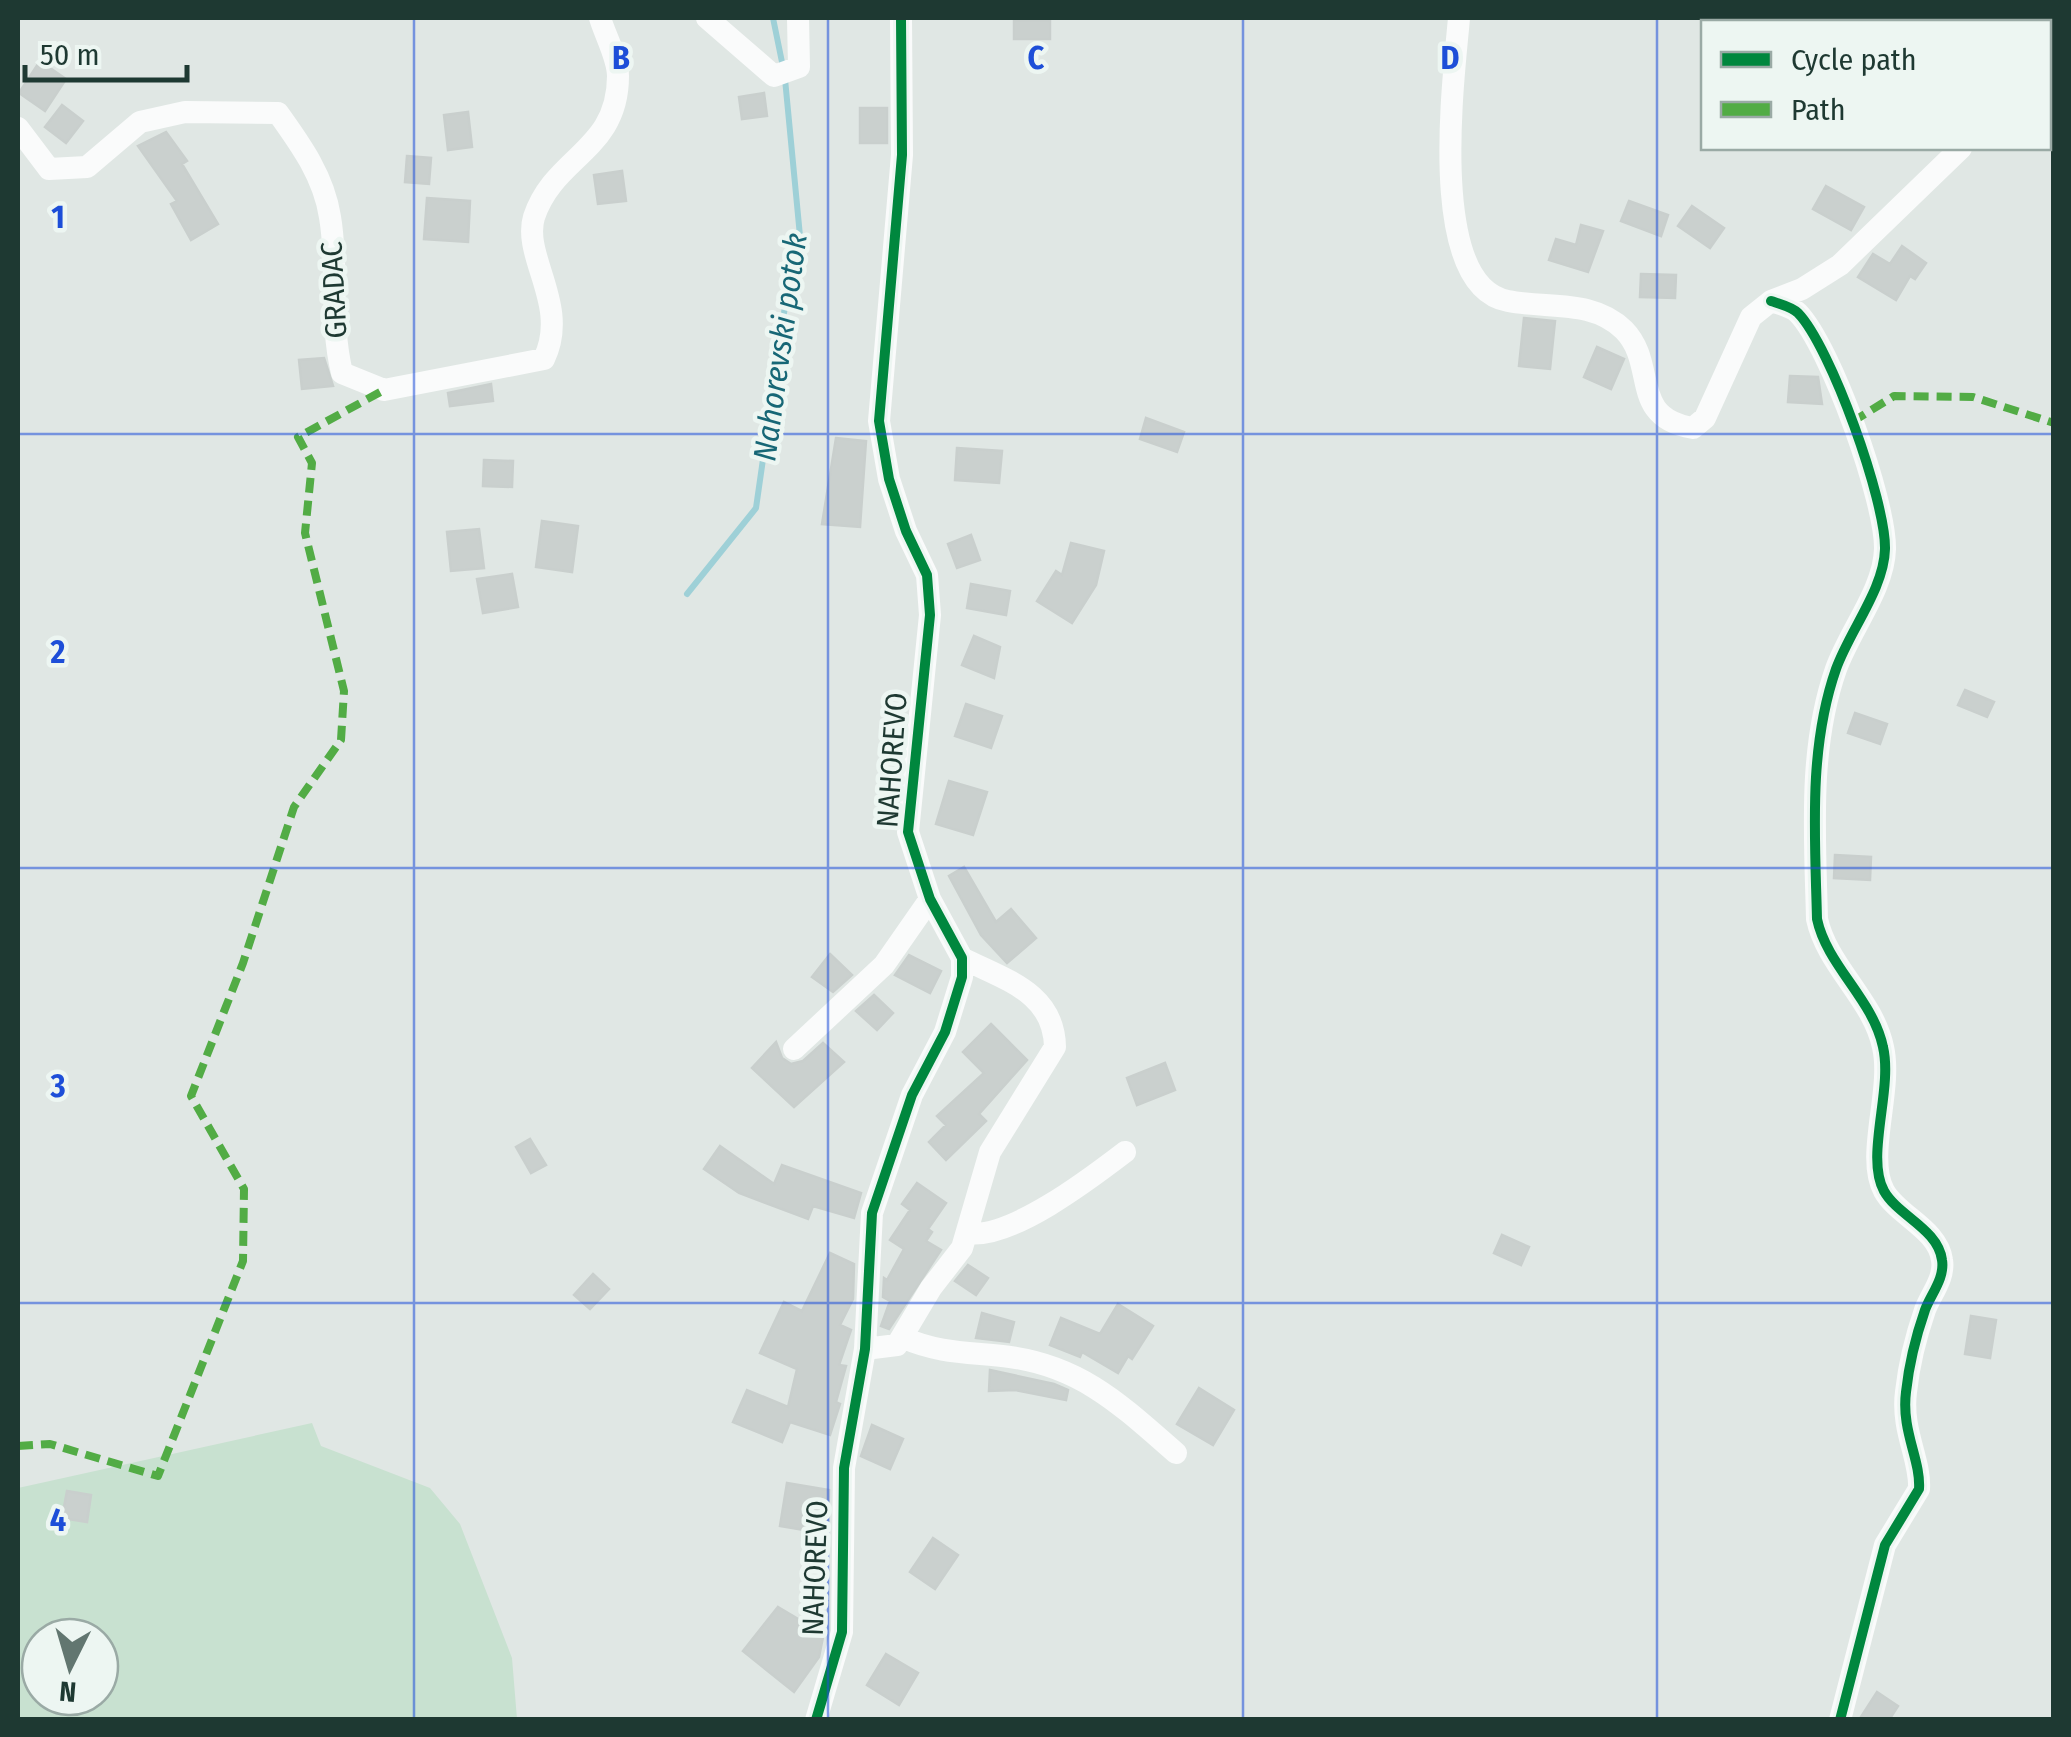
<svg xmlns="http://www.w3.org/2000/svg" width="2071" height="1737" viewBox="0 0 2071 1737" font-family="'Fira Sans Condensed',sans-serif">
	<rect width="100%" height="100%" fill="#e0e7e4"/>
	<path fill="#c8e1d0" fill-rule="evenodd" d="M312 1423 321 1446 430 1488 460 1524 512 1658 517 1719H18V1488ZM40 1637H100V1697H40Z"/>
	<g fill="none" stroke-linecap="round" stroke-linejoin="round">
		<path stroke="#9ed0d7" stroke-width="6" d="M773 18 783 67
			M687 594 756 508 788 285 800 236 785 79"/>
	</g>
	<path fill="#cad0ce" stroke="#c9cfcd" stroke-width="2.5" d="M1014 21H1050V39H1014Z
		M40 61 66 79 45 111 19 93Z
		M764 93 767 116 742 119 739 97Z
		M62 105 83 121 66 143 45 127Z
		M860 108H887V143H860Z
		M468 112 472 147 448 150 444 115Z
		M166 132 187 161 182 164 218 224 191 240 171 204 177 201 138 146Z
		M407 156 431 158 429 184 405 182Z
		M622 171 626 201 598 204 594 175Z
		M1826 186 1864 207 1851 230 1813 209Z
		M427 198 470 201 468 242 424 239Z
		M1629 201 1668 215 1661 236 1621 221Z
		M1692 206 1724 228 1710 248 1678 226Z
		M1581 225 1603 231 1588 272 1549 260 1556 239 1576 245Z
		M1902 246 1926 263 1915 279 1910 276 1896 300 1858 277 1873 254 1890 264Z
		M1641 274 1676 275 1675 298 1640 297Z
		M1524 318 1555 321 1550 369 1519 366Z
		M1597 347 1624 359 1611 389 1584 377Z
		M324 358 333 386 302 389 299 360Z
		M1790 376 1818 377 1822 404 1788 402Z
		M491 384 493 401 450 406 448 393Z
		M1146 418 1184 432 1177 452 1140 439Z
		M836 438 866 441 860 527 822 524Z
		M957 448 1002 451 999 483 955 480Z
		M484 460 513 461 512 487 483 486Z
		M542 521 578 526 572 572 536 567Z
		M479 529 484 568 451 571 447 532Z
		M971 535 980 560 957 568 948 544Z
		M1071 543 1104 551 1096 585 1072 623 1037 601 1056 571 1062 575Z
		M512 574 518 607 483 613 477 579Z
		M971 584 1010 591 1006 615 967 608Z
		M974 636 1000 647 994 678 962 665Z
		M1965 690 1994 702 1987 717 1958 705Z
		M966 704 1002 716 991 748 955 736Z
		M1855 713 1887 724 1880 744 1848 733Z
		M949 781 987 792 973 835 936 824Z
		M1835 855 1871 857 1870 880 1834 878Z
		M964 867 996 922 1011 909 1036 938 1007 963 981 935 949 876Z
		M830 954 852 975 833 992 812 977Z
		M909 955 941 971 930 993 895 975Z
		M874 995 893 1013 877 1030 856 1011Z
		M991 1024 1027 1060 979 1114 986 1121 946 1160 929 1142 946 1125 937 1116 984 1073 963 1052Z
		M776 1042 782 1058 791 1064 803 1061 823 1043 844 1062 794 1107 752 1068Z
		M1165 1063 1175 1090 1137 1105 1127 1078Z
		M530 1139 546 1165 531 1173 516 1147Z
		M720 1146 774 1184 782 1165 861 1193 854 1218 813 1206 808 1219 739 1193 704 1169Z
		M917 1183 946 1203 928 1229 932 1232 926 1241 941 1250 889 1329 881 1326 890 1301 883 1297 884 1278 887 1280 904 1249 890 1240 910 1210 902 1204Z
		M1502 1235 1529 1247 1521 1265 1494 1253Z
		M830 1253 854 1264 853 1299 840 1325 851 1330 839 1365 846 1366 836 1402 840 1404 830 1435 790 1422 782 1442 733 1422 747 1390 788 1407 797 1369 760 1353 784 1302 802 1311Z
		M968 1265 988 1278 976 1295 955 1281Z
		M593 1274 609 1289 590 1309 574 1295Z
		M1118 1304 1153 1326 1132 1359 1128 1356 1118 1373 1082 1352 1080 1357 1050 1345 1061 1318 1100 1334Z
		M982 1313 1014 1322 1009 1342 976 1338Z
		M1971 1316 1996 1320 1990 1358 1965 1354Z
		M990 1370 1054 1384 1068 1390 1066 1400 1015 1390 989 1391Z
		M1199 1388 1234 1410 1213 1445 1177 1424Z
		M872 1425 903 1439 890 1469 861 1456Z
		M787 1483 829 1490 828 1534 780 1526Z
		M67 1491 91 1495 87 1522 62 1518Z
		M933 1538 958 1555 935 1589 910 1572Z
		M778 1607 805 1623 811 1609 827 1617 819 1657 794 1692 743 1651Z
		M886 1654 918 1673 899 1705 867 1685Z
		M1877 1692 1898 1706 1889 1720H1859Z"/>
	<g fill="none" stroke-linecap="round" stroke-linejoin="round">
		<path stroke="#fafbfb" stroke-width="22" d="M707 18 774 76 799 67 798 18
			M1459 18C1454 77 1426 286 1508 301 1548 309 1593 299 1624 330 1658 365 1628 417 1693 428L1705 418 1751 317 1771 301 1802 289 1840 265 1961 148
			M2042 22 2043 18
			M18 128 49 169 87 167 140 122 185 112 278 113C301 145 324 177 330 217 339 270 329 319 342 373L384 390 544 359C570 305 522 257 534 217 554 156 618 151 618 76 618 58 605 35 600 18
			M1771 301C1780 304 1792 307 1798 313 1831 347 1886 502 1885 549 1884 589 1850 630 1836 669 1808 749 1815 836 1817 919 1827 966 1873 999 1883 1047 1893 1090 1865 1156 1884 1191 1898 1216 1938 1229 1942 1260 1945 1278 1931 1294 1925 1310 1916 1336 1909 1364 1906 1392 1901 1431 1921 1460 1919 1489L1885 1545 1840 1720
			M794 1049 884 965 930 899
			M968 1233C1010 1240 1091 1178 1125 1152
			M904 1338C940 1354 972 1352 1010 1357 1083 1367 1123 1407 1176 1453
			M865 1349 897 1345 931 1288 962 1248 990 1152 1055 1047C1054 992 1005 980 962 958
			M816 1720 842 1632 844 1468 865 1349 872 1213 912 1095 945 1032 962 977V958L930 899 908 832 930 615 927 575 906 531 889 479 879 421 902 155 901 18"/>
		<path stroke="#52ac45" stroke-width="8" stroke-dasharray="15 8" stroke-linecap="butt" d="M1852 422 1894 396 1973 397 2054 423
			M18 1446 50 1444 158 1476 243 1261 244 1189 191 1096 243 963 294 807 341 740 344 691 305 533 312 463 298 437 384 390"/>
		<defs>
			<path id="cycleway" d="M1771 301C1780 304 1792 307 1798 313 1831 347 1886 502 1885 549 1884 589 1850 630 1836 669 1808 749 1815 836 1817 919 1827 966 1873 999 1883 1047 1893 1090 1865 1156 1884 1191 1898 1216 1938 1229 1942 1260 1945 1278 1931 1294 1925 1310 1916 1336 1909 1364 1906 1392 1901 1431 1921 1460 1919 1489L1885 1545 1840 1720
				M816 1720 842 1632 844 1468 865 1349 872 1213 912 1095 945 1032 962 977V958L930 899 908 832 930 615 927 575 906 531 889 479 879 421 902 155 901 18"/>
		</defs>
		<use href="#cycleway" stroke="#edf6f2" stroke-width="16"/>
		<use href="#cycleway" stroke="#00873e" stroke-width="10"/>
	</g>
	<path fill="none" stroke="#1d4ed8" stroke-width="2.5" stroke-opacity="0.55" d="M414 18V1720M828 18V1720M1243 18V1720M1657 18V1720M18 434H2054M18 868H2054M18 1303H2054"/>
	<g text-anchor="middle" stroke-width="9" stroke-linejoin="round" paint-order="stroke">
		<g font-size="30" fill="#1e3932" stroke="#edf6f2">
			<text transform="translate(334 290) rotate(-93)" y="10">GRADAC</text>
			<text transform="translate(892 760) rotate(-86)" y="10">NAHOREVO</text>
			<text transform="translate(815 1568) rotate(-88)" y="10">NAHOREVO</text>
		</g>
		<g font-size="32" font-style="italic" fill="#176776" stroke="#edf6f2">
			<text transform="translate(780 347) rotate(-82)" y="11">Nahorevski potok</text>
		</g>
	</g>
	<g font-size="32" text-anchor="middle" font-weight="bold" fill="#1d4ed8" stroke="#edf6f2" stroke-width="9" stroke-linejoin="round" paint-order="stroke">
		<text x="621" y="69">B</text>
		<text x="1036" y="69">C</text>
		<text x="1450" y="69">D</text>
		<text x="58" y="228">1</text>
		<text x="58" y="663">2</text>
		<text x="58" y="1097">3</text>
		<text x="58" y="1531">4</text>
	</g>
	<rect width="2071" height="1737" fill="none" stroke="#1e3932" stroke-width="40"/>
	<rect x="1701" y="20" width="350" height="130" fill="#edf6f2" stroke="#9aaaa5" stroke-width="2.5"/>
	<rect x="1721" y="52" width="50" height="15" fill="#00873e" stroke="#9aaaa5" stroke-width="2.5"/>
	<text x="1791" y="70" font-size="30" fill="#1e3932">Cycle path</text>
	<rect x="1721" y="102" width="50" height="15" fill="#52ac45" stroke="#9aaaa5" stroke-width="2.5"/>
	<text x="1791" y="120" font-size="30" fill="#1e3932">Path</text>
	<g transform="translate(70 1667) rotate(185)"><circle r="48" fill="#edf6f2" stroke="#9aaaa5" stroke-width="2.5"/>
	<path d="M0-8L18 38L0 25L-18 38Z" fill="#627670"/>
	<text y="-15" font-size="28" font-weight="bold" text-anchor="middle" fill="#1e3932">N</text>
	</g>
	<path d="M25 65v15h162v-15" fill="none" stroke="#1e3932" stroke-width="5"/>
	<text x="40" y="65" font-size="30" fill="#1e3932" stroke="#edf6f2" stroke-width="8" paint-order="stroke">50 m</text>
</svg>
